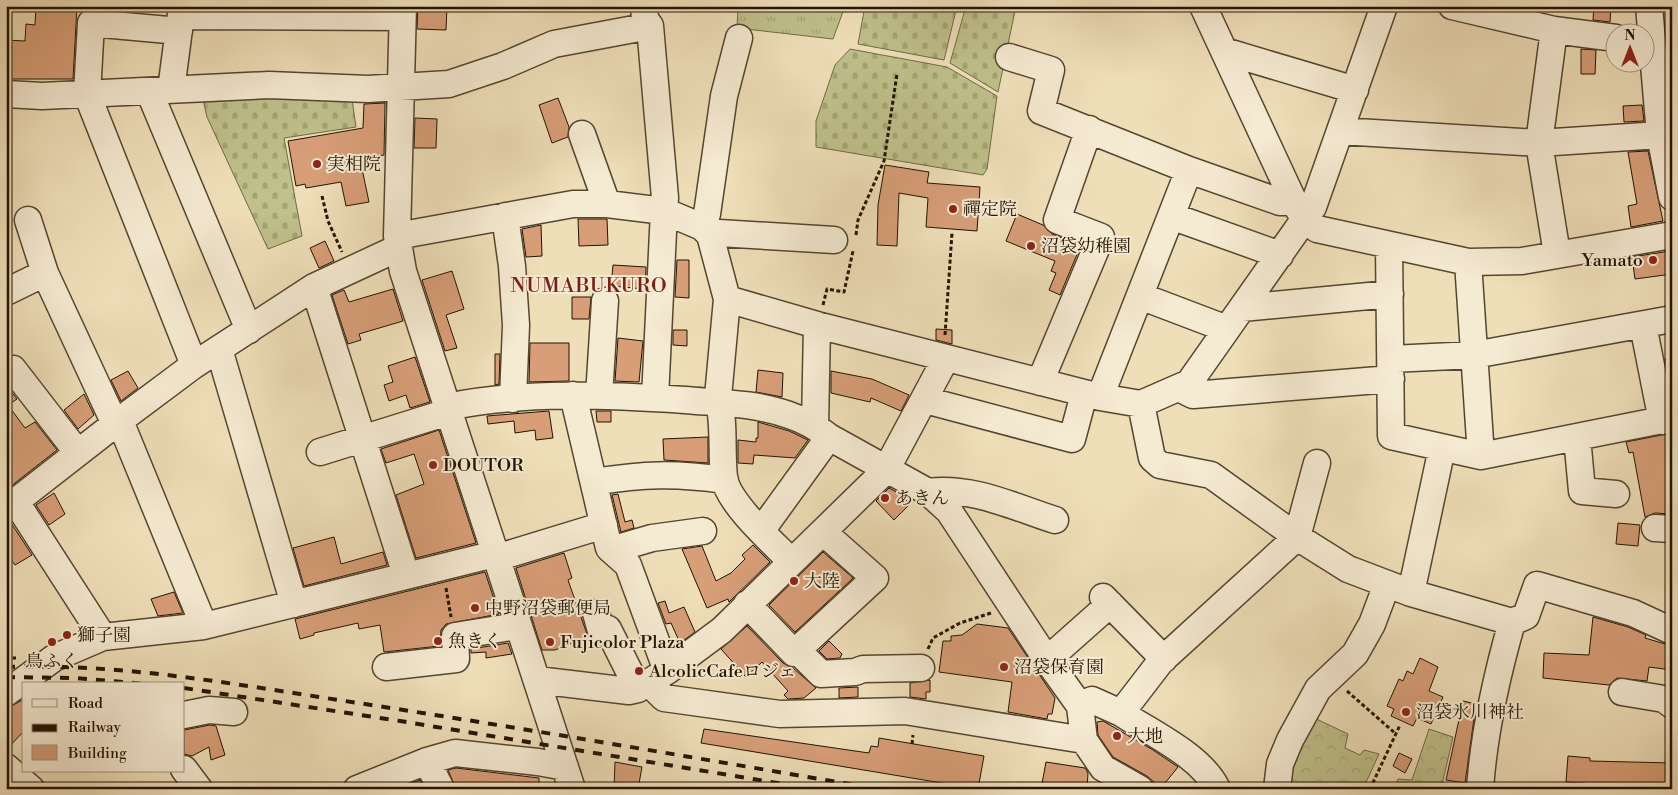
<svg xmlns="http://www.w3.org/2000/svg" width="1678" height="795" viewBox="0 0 1678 795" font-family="'Libre Bodoni','Noto Serif JP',serif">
	<defs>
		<pattern id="grass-tufts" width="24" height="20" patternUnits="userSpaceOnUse" patternTransform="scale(1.25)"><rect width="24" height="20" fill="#bfc08b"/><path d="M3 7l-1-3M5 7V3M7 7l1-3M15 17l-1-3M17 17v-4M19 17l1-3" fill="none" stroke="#a4a476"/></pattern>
		<pattern id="forest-crowns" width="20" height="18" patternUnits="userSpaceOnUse" patternTransform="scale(1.25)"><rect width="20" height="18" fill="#bfc08b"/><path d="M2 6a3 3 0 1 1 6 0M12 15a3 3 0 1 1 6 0" fill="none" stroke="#a4a476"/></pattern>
		<pattern id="cemetery-stones" width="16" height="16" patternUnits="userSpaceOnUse" patternTransform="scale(1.25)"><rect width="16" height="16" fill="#bfc08b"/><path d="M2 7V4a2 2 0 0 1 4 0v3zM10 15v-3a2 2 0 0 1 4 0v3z" fill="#a4a476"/></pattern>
	</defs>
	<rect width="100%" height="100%" fill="#efdfb9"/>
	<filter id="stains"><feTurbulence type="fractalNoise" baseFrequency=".004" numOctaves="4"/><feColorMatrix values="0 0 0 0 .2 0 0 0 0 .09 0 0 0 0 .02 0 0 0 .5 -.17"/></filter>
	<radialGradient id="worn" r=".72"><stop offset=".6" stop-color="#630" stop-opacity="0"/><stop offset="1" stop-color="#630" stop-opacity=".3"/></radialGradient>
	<path fill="url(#grass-tufts)" stroke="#706a46" d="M738 6H845L833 39 737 28Z"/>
	<path fill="url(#forest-crowns)" stroke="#706a46" d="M1308 715 1348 734 1345 748 1360 755 1364 750 1379 754 1363 789H1289L1284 766Z
		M1429 729 1453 737 1441 789H1395L1398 779 1412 780Z"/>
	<path fill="url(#cemetery-stones)" stroke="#706a46" d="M865 6H957L944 60 858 44Z
		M966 6H1016L998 92 950 63Z
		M850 49 947 67 997 96 987 169 983 175 816 147V121L835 65Z
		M202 95 352 99 356 127 284 138 302 236 268 249 207 117Z"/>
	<path fill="#d79e78" stroke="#221301" d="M36 6H77L73 79H6V40L25 41 26 24 35 25Z
		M418 6H447L446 30 417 29Z
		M1594 6H1611L1610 22 1593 20Z
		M1581 49 1596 50 1595 74H1581Z
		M558 98 569 127 568 137 552 143 539 105Z
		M385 103 384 155 360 159 369 202 346 206 341 182 306 188 305 184 296 186 288 141 363 128 364 104Z
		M1642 105 1644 121 1624 122 1623 106Z
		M415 118 437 119 436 148H414Z
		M1648 151 1663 221 1631 227 1628 206 1637 204 1628 152Z
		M885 165 929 172 927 183 980 187 977 231 926 227 928 198 899 193 897 246 877 245 878 205Z
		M1017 214 1043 225 1052 234 1081 245 1060 295 1049 290 1056 273 1051 271 1055 261 1006 241Z
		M578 219H607L608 245 579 246Z
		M541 225 542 256 526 257 522 229Z
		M325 241 334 261 319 268 310 248Z
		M1670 251 1672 274 1635 279 1632 257Z
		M677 260H689V298L675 297Z
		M613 265 646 267 645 289 611 286Z
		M452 271 464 309 446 315 457 348 445 351 422 280Z
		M393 289 403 321 359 334 361 340 348 344 332 295 344 290 349 302Z
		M572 297H591L589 319H572Z
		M936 329 952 330V344L936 340Z
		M673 330H687V346L673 345Z
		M618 338 643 341 639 382 615 381Z
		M530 343H569V381L529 382Z
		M495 354H500L499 384 495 385Z
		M415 357 430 402 410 408 406 395 389 401 384 385 393 382 388 366Z
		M1672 358V393L1665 359Z
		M758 370 783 373 782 397 756 392Z
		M128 371 138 388 121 401 111 380Z
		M831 371 872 379 909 395 901 411 871 398 870 402 831 393Z
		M6 385 17 399 8 405 25 428 35 422 57 450 6 490Z
		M84 394 94 415 78 429 64 410Z
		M549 411 553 438 536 440 535 430 515 433 514 421 488 424 487 416Z
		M596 411H611V422H597Z
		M758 422 789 431 808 440 795 458 754 455 753 464 738 463V440L756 442V438H758Z
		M439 430 476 543 416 558 396 495 424 484 414 454 386 463 381 449Z
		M1672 433V514L1655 513 1645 517 1633 452 1629 453 1626 442Z
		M708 437V463L664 460 663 439Z
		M889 488 900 494 910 504 894 520 876 501Z
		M54 493 65 514 49 525 36 505Z
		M618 494 625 522 632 520 634 528 621 532 612 495Z
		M11 523 32 555 15 565 6 552V524Z
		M1618 523 1640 525 1638 546 1616 544Z
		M334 537 341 564 383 552 387 565 304 586 293 548Z
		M753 545 770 562 729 602 728 599 707 608 682 549 702 546 716 581 731 573 745 559 742 555Z
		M823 552 853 578 795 632 769 605Z
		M564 553 572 578 568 580 588 637 555 650H542L516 568Z
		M485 572 499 614 446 624 441 630 440 646 384 652 380 625 359 629 358 623 314 633V635L300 639 295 619Z
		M174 592 183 613 158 616 151 599Z
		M665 601 669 613 684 607 695 632 680 643 671 623 666 624 658 603Z
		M1593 617 1628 627 1646 635 1645 638 1672 646V670L1649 667 1647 681 1617 678 1609 685 1543 678 1544 653 1589 655Z
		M977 624 1008 628 1055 698 1052 714H1048L1047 719 1008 712 1012 682 939 672 943 641H951V636L962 635Z
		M747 626 783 663 793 668 816 688 804 698 788 699 784 695 788 691 762 662 746 677 721 649Z
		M829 641 842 654 840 658 827 659 819 651Z
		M508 643 512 654 486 658V652L471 653V649Z
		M1420 658 1438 667 1429 691 1443 697 1431 724 1417 718 1413 726 1391 716 1394 709 1387 706 1399 679 1403 681 1407 671 1413 674Z
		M930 680V692H926V699L910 697V683Z
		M858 687V697L839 698V688Z
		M24 699V731L6 750V709Z
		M1463 701 1476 704 1465 783 1446 780Z
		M1103 721 1153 750 1178 767 1161 788 1147 776 1113 757 1098 735 1097 722Z
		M210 725 216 726 225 755 211 760 209 747 192 756 184 754V730Z
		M704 729 869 753 871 746 878 747 879 738 984 756 978 789 701 743Z
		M1399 753 1412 759 1405 773 1393 766Z
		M1568 756 1590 758V761L1672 763V786H1658V789H1598V784L1566 782Z
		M615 762 642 767 638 789H614Z
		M1046 762 1085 768 1088 773 1087 789H1041Z
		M456 768 539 778V787L507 785V789H456L448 770Z
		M420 780 424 789H398Z"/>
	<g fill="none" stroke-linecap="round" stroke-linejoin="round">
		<defs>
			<path id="minor" d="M403 6 397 236 403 271 572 789
				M644 6 645 19 650 26 665 198 664 211 702 227 710 235 727 299 817 325 1100 397 1141 404 1189 383 1313 207 1384 6
				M1203 6 1294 202 1305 220 1317 229 1468 262 1522 261 1672 235
				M1452 6 1554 30 1616 38
				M1649 6 1660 135 1672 197
				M181 16 402 17
				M1554 30 1539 143 1557 254
				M179 31 91 23 87 94 194 365
				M1224 51 1355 90
				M1009 57 1051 70 1041 111 1189 170 1280 202H1294
				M171 90 181 14
				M149 91 249 330
				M6 94 42 96 269 85 368 89 449 84 503 66 554 44 650 26
				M1340 131 1539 143 1660 135
				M582 134 607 204
				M505 216 512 266 516 325 513 399
				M1171 216 1280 255
				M28 220 45 273
				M702 227 707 214 724 96 739 38
				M710 235 719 233 834 240
				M397 236 573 204H607L664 211 655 398
				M1389 245 1391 436 1481 456 1672 418
				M1468 262 1481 456
				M314 287 406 575
				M6 292 45 273 115 424
				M1140 296 1227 329
				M727 299 718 397C725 423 721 450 724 477 727 502 773 543 791 561
				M1242 308 1390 294
				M1643 325 1662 421
				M219 349 294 604
				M1391 359 1474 355 1672 319
				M13 369 78 453
				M1040 382 1101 237 1057 220 1089 129
				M1179 388 1193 395 1391 379
				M573 395 609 548 628 565 667 671
				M599 396 605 301
				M1100 397 1189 170
				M925 400 1072 439 1084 394
				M1141 404 1152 458 1160 465 1211 475 1297 537 1348 569 1411 593 1512 622 1526 616 1537 585 1633 613 1672 631
				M447 407C525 391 606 395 685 400 719 403 756 403 789 415 804 420 817 427 829 437L928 492 949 511 1047 660 1080 706 1084 740 1103 768 1140 789
				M120 421 204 626
				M815 426 817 325
				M1577 437 1582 491 1616 494
				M320 452 448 412
				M594 482C644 474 674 473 725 480
				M928 492C972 486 1014 507 1055 520
				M16 502 103 637
				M6 509 115 424 194 365 314 287 398 248
				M1655 528 1672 529
				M761 531 829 437
				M611 550 652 538 703 531
				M496 558 604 525
				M1411 593 1442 448
				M1103 597 1164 659
				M747 604 794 653 875 578 823 532
				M596 613 601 631 608 629 638 689
				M798 651 821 674 855 672 863 669 921 668
				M1047 660 1110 604
				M386 667 456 659 455 636 517 626
				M537 680 629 691 638 689 667 671 722 630 886 470 946 358
				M648 682 664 698 780 714 905 711 1084 740
				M1622 692 1664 699 1672 705
				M6 693 54 658 103 637 204 626 495 554
				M1080 706 1092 700 1121 713 1161 661 1297 537 1317 463
				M1121 713C1151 733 1202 756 1217 789
				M184 715 209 710 234 712
				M427 761 441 789
				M6 767 31 789
				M184 769 199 789
				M357 789 427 761 455 753 538 762 565 767
				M1277 789 1280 764 1290 740 1318 689 1355 654 1372 624 1387 584
				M1480 789C1484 731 1496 678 1512 622"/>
		</defs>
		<use href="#minor" stroke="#55462f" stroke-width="29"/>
		<path stroke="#221301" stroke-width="3" stroke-dasharray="4 2.5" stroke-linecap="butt" d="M322 196 328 221 342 252
			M856 235 858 220 884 161 897 74
			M823 305 827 289 844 292 853 251
			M945 335 952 233
			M446 588 451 617
			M928 649 933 638 960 623 991 613
			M6 658H16
			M1347 691 1396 734
			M912 744 913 735
			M1370 789 1400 725"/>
		<use href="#minor" stroke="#f5ead2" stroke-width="26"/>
		<path stroke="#221301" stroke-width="4" stroke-dasharray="9 9" stroke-linecap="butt" d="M6 667C120 663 233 684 345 701 523 728 701 759 879 789
			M6 677 75 678 146 684
			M184 688 400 721 814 789"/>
	</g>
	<g fill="#8f2418" stroke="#f5ead2" stroke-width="2">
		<circle cx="317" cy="164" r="5"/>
		<circle cx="953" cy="209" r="5"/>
		<circle cx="1031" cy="246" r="5"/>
		<circle cx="1653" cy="260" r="5"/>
		<circle cx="433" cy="465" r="5"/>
		<circle cx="885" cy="498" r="5"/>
		<circle cx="794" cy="581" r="5"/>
		<circle cx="475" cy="608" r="5"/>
		<circle cx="67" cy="635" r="5"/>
		<circle cx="438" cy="641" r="5"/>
		<circle cx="52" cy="642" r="5"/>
		<circle cx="550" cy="642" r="5"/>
		<circle cx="1004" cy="667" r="5"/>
		<circle cx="639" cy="671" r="5"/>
		<circle cx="1406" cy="712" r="5"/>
		<circle cx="1117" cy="736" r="5"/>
	</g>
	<g text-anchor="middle" stroke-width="4" stroke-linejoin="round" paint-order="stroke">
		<g font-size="18" fill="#221301" stroke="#f5ead2" text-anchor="start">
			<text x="327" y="170">実相院</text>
			<text x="963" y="215">禪定院</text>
			<text x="1041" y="252">沼袋幼稚園</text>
			<text x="1643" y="266" text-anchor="end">Yamato</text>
			<text x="443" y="471">DOUTOR</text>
			<text x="895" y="504">あきん</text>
			<text x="804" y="587">大陸</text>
			<text x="485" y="614">中野沼袋郵便局</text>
			<text x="77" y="641">獅子園</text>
			<text x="448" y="647">魚きく</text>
			<text x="560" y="648">Fujicolor Plaza</text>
			<text x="52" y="667" text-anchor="middle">鳥ふく</text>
			<text x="1014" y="673">沼袋保育園</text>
			<text x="649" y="677">AlcolicCafeロジェ</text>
			<text x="1416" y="718">沼袋氷川神社</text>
			<text x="1127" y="742">大地</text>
		</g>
		<g font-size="20" letter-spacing="1" fill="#7a1f14" stroke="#f5ead2">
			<text x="589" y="292">NUMABUKURO</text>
		</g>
	</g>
	<rect width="1678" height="795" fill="none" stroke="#efdfb9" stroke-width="25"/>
	<rect x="8" y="8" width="1663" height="780" fill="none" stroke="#221301" stroke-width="2.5"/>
	<rect x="12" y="12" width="1653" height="770" fill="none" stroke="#221301"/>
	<rect x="22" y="682" width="162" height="90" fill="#f5ead2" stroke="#a1947e"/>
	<rect x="32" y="699" width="25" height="8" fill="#f5ead2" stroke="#a1947e"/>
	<text x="68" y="708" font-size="15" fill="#221301">Road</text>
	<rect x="32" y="724" width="25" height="8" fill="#221301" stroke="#a1947e"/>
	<text x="68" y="732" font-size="15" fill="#221301">Railway</text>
	<rect x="32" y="745" width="25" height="15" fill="#d79e78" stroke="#a1947e"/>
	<text x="68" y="758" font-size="15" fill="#221301">Building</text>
	<g transform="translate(1630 48)"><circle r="24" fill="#f5ead2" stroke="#a1947e"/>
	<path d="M0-4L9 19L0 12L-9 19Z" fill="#8f2418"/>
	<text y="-8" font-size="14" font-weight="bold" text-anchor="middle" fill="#221301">N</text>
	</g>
	<rect width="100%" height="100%" filter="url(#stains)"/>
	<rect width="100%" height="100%" fill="url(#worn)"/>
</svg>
